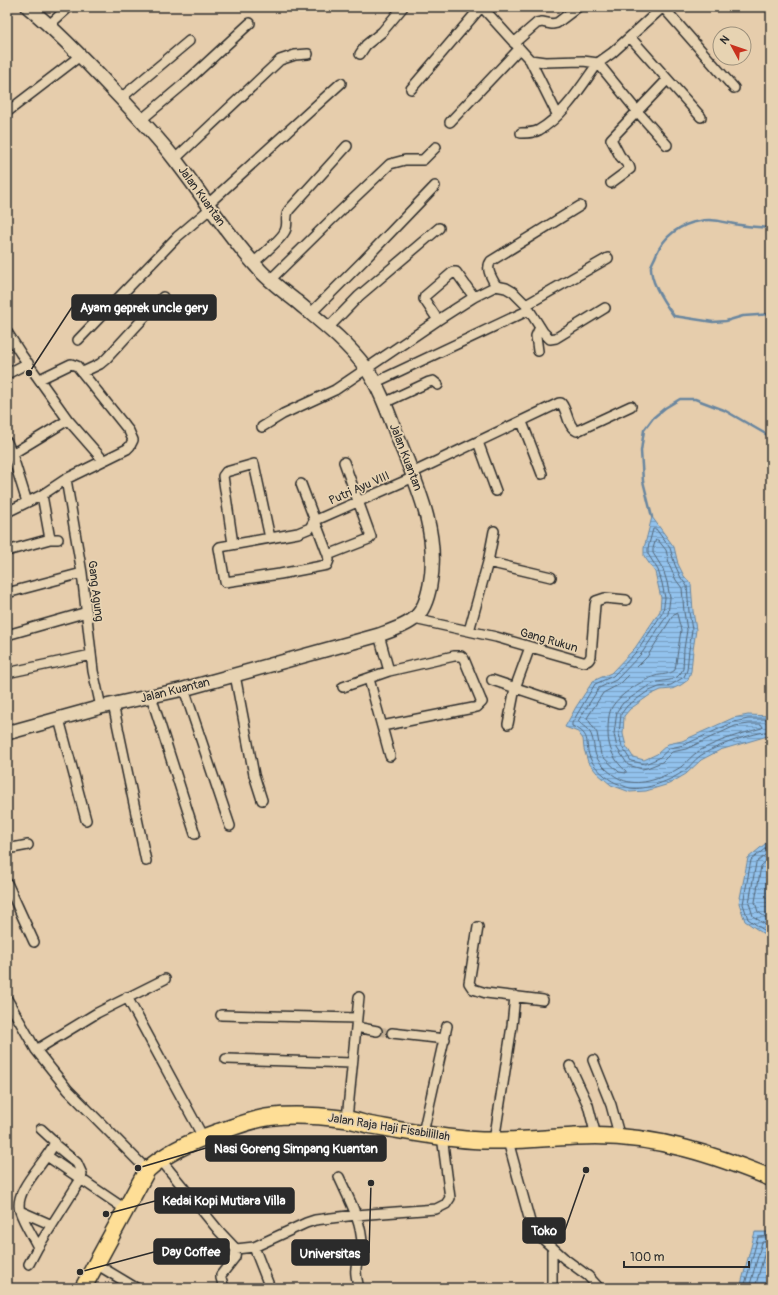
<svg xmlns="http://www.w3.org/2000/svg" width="778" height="1295" viewBox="0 0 778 1295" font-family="Pangolin,sans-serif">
	<defs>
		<pattern id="water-rules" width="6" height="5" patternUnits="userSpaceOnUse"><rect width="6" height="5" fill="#92c2ed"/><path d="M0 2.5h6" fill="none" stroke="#779ec0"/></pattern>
	</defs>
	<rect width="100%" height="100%" fill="#e6cdac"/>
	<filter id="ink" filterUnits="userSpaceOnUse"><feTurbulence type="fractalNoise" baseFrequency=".025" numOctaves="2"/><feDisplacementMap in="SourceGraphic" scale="8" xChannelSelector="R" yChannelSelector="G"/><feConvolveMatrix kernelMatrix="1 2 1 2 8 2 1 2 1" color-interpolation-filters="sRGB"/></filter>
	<g filter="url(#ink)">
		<path fill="url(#water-rules)" stroke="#69869f" d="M652 517 674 547 678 564 684 576 691 584 693 611 696 630 693 650 691 671 688 680 681 685 672 689 661 690 650 695 630 709 624 716 623 734 626 746 633 757 644 760 657 754 668 744 682 741 733 718 748 715 771 716V735L720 750 701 760 686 774 669 784 646 791 630 792 611 785 597 773 588 762 584 749 583 739 578 732 565 727 576 707 593 681 611 673 635 648 660 611 661 598 655 572 644 556V548Z
			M771 839V939L745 921 739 903 748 858Z
			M755 1232H771V1288H740Z"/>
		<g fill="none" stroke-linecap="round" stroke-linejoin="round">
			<path stroke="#546779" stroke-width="1" d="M656 540H658L666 550 670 567 676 580 682 588 684 612 687 630 684 649 683 669 680 674 677 677 670 680 657 682 645 688 623 703 617 711 614 734 617 748 628 765 642 769 647 768 662 762 672 752 686 749 735 726 749 724H761L763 727 762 728C740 734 719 740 699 751 692 755 687 762 681 767 673 772 664 776 656 779 634 786 620 783 604 767 592 755 596 750 592 737 590 729 582 726 578 721L599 688 616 680 642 653 668 614 670 598 667 582 663 569 653 553V549Z
				M677 614 681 630 675 670C669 675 662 674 655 676 641 681 617 696 611 709 608 716 608 726 608 733 608 748 615 762 626 771V773L619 772 601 755 597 733 587 718 603 693 620 684 647 657 674 614Z
				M771 719H748L734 722 684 745 670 748 659 758 645 764 631 761 622 747 619 734 621 714 627 706 647 692 659 687 671 685 684 677 687 670 689 650 692 630 689 612 687 586 681 578 675 565 670 548 656 529H653L648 548V554L658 570 662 583 665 598 663 612 638 650 613 676 595 684 572 723V726C594 735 583 744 591 760 595 768 607 779 616 783 620 784 625 787 630 788 645 791 672 780 684 771 690 767 694 760 700 756 715 746 752 733 771 731
				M771 844 751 860 743 904 748 919 771 935
				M771 850 756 863 749 903 753 916 771 929
				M771 857 761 866 755 902 758 912 771 921
				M744 1288 758 1237 771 1236
				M749 1288 762 1242 771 1241
				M755 1288 766 1248 771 1247"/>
			<path stroke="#69869f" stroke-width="2.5" d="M771 77V105
				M771 228C761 227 750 227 740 225 727 223 714 218 700 221 680 224 664 236 656 255 655 258 652 263 651 266 650 283 665 304 674 316L713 322 726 321 743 316 771 314
				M652 517 643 481 641 451 644 430 653 418 665 408 680 399H695L724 410 771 437"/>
			<path stroke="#c1ad92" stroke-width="9" stroke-dasharray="9 4.5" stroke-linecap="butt" d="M377 1031 392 1033"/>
			<defs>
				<path id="street" d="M482 7 530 60 545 62 583 61 598 63 612 53 663 7 734 88
					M49 25 69 7
					M630 37 701 117
					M514 43 537 23 542 22 552 24 557 23 578 7
					M360 54 366 45 382 32 403 7
					M530 60 557 114
					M411 89 481 7
					M121 98 189 41
					M7 112 80 56
					M141 120 185 83 250 23
					M450 122 519 49
					M521 133C528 133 534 133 539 130 563 117 583 84 598 63L637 111 667 145
					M175 159 280 60 295 55 308 54
					M611 183 630 169 629 166 620 156 611 139 667 80
					M208 204 341 83
					M253 263C260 257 282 238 285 231 289 224 284 217 289 210L347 146
					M270 280 329 222 390 164 405 160H423L436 147
					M496 286C492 278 485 269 491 261L580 206
					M526 305 608 258
					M311 313 364 260 435 186
					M438 320 424 299 425 296 453 272H456L474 297
					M328 328 359 296 439 228
					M7 332 21 354 68 420 103 460
					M78 340 177 237 211 208
					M538 351 536 336 540 327
					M83 372 100 364 106 359 163 297
					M7 374 28 363
					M374 383 529 310
					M384 403 429 382 433 381 438 385
					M522 422 542 474
					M262 427 283 414 335 390 438 320 474 297 496 286 506 288 513 292 526 305 543 332 550 339 556 338 605 308
					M7 442 12 454 27 502
					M478 442 496 491
					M7 457 68 420
					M412 473 559 403H561C568 411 567 427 577 431L631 406
					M66 479 82 573 93 671 101 707
					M301 484 328 555 329 560 327 565 280 574 225 582 219 548 220 547 298 533 310 528 314 521
					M42 495 50 539
					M7 512 42 495 66 479 127 449 130 446 133 440 129 431 77 366 71 364 40 379
					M314 521 414 477
					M233 544 223 476 226 472 254 464 270 538
					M7 551 50 539H58
					M328 555 369 539 371 537 344 462
					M488 562 551 577
					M7 593 82 573
					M414 619 496 637 583 662C588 662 589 660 591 656L595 605 596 601 605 598 626 600
					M469 631 488 562 494 531
					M7 635 87 612
					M379 635 389 671
					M7 673 91 655
					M235 675 254 775 262 800
					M369 679 390 756
					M492 680 561 703
					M343 687 389 671 454 656H461L464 659 481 700 482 702 477 707 473 708 382 726
					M184 689 230 826
					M151 696 195 834
					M113 704 146 861
					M59 719 86 820
					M508 724 515 688 530 647
					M7 849 28 845
					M7 883 34 942
					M478 927 469 983 473 989 486 993 543 1000
					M127 997 203 1137
					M7 999 36 1050 68 1090 147 1170
					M221 1015 357 1018
					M356 1027 377 1031
					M392 1033 445 1039
					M36 1050 97 1013 165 979
					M226 1059 352 1063
					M593 1060 611 1105 620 1138
					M570 1066 588 1105 596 1136
					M347 1119 359 997
					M423 1133 447 1026
					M494 1141 512 1026 515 996
					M508 1141 532 1229 565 1259 588 1276 599 1288
					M47 1156 125 1209
					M160 1159 219 1231 236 1249 254 1247 306 1223 315 1220 356 1215 436 1209 446 1204 450 1198 442 1136
					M339 1177C349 1199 362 1222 362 1245 363 1252 359 1257 357 1263 354 1272 357 1280 359 1288
					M20 1211 52 1225
					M38 1247C32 1235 24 1223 20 1211 13 1191 46 1162 54 1144V1141L41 1129
					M254 1247 270 1288
					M29 1264 38 1247 81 1179 82 1174 77 1163 54 1144
					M96 1264 136 1288
					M224 1288 221 1278V1275L235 1257 236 1249
					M552 1288V1248"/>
				<path id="secondary" d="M7 733 101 707 184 689 379 635C390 631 406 626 415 618 424 610 428 596 430 585 440 533 417 485 398 438 389 415 380 388 366 368 347 342 321 322 296 301 283 291 268 280 257 267 227 234 203 196 176 161 156 135 134 112 112 89 85 60 58 32 28 7"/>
				<path id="highway" d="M83 1288 147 1170C167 1152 192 1141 218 1132 234 1127 253 1119 270 1117 295 1114 321 1116 345 1119 353 1120 362 1123 370 1125 404 1131 439 1138 473 1140 514 1143 555 1136 596 1136 657 1136 715 1155 771 1178"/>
			</defs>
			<use href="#street" stroke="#2b2b2b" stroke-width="12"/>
			<use href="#secondary" stroke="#2b2b2b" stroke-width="16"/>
			<use href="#highway" stroke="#2b2b2b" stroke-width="19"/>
			<use href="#street" stroke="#e7d3b2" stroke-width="9"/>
			<use href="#secondary" stroke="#e7d3b2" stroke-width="13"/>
			<use href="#highway" stroke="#fede96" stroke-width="16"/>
		</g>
	</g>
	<g text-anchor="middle" stroke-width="3.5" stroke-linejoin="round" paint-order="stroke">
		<g font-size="12" fill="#2b2b2b" stroke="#e7d3b2">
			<text transform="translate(202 196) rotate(54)" y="4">Jalan Kuantan</text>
			<text transform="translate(406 457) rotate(69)" y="4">Jalan Kuantan</text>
			<text transform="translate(359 488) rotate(-24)" y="4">Putri Ayu VIII</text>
			<text transform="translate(96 591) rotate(83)" y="4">Gang Agung</text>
			<text transform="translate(549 640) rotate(16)" y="4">Gang Rukun</text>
			<text transform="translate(175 690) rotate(-14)" y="4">Jalan Kuantan</text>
			<text transform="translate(389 1127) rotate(9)" y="4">Jalan Raja Haji Fisabilillah</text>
		</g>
	</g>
	<path fill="none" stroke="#2b2b2b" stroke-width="1.5" d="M29 373L72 307M138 1168L206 1148M106 1214L155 1201M586 1170L565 1230M80 1272L154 1252M371 1183L369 1253"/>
	<g fill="#2b2b2b" stroke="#e7d3b2" stroke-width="1.5">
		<circle cx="29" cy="373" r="4"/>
		<circle cx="138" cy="1168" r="4"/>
		<circle cx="106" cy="1214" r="4"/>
		<circle cx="586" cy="1170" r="4"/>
		<circle cx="80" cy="1272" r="4"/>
		<circle cx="371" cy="1183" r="4"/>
	</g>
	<g fill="#2b2b2b" stroke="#2b2b2b" stroke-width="1.5">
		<rect x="72" y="295" width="144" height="25" rx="4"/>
		<rect x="206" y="1136" width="180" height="25" rx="4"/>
		<rect x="155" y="1188" width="139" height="25" rx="4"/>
		<rect x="523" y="1218" width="42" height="25" rx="4"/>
		<rect x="154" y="1239" width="75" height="25" rx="4"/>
		<rect x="292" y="1240" width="77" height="25" rx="4"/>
	</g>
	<g font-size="13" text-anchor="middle" font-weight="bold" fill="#fff">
		<text x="144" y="312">Ayam geprek uncle gery</text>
		<text x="296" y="1153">Nasi Goreng Simpang Kuantan</text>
		<text x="224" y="1205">Kedai Kopi Mutiara Villa</text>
		<text x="544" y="1235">Toko</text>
		<text x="191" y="1256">Day Coffee</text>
		<text x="330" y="1258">Universitas</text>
	</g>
	<rect width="778" height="1295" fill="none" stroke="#e7d3b2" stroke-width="24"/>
	<rect x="12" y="12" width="754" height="1271" fill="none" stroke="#2b2b2b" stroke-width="1.5" filter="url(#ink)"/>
	<g transform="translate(732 46) rotate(310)"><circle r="19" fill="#e7d3b2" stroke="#9c907c"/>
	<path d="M0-3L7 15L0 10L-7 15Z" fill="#c8321e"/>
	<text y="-6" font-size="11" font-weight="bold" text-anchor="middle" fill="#2b2b2b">N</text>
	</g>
	<path d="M624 1261v6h125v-6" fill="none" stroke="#2b2b2b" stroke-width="2"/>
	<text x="630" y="1261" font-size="12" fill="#2b2b2b" stroke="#e7d3b2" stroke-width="3" paint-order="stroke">100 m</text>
</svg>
